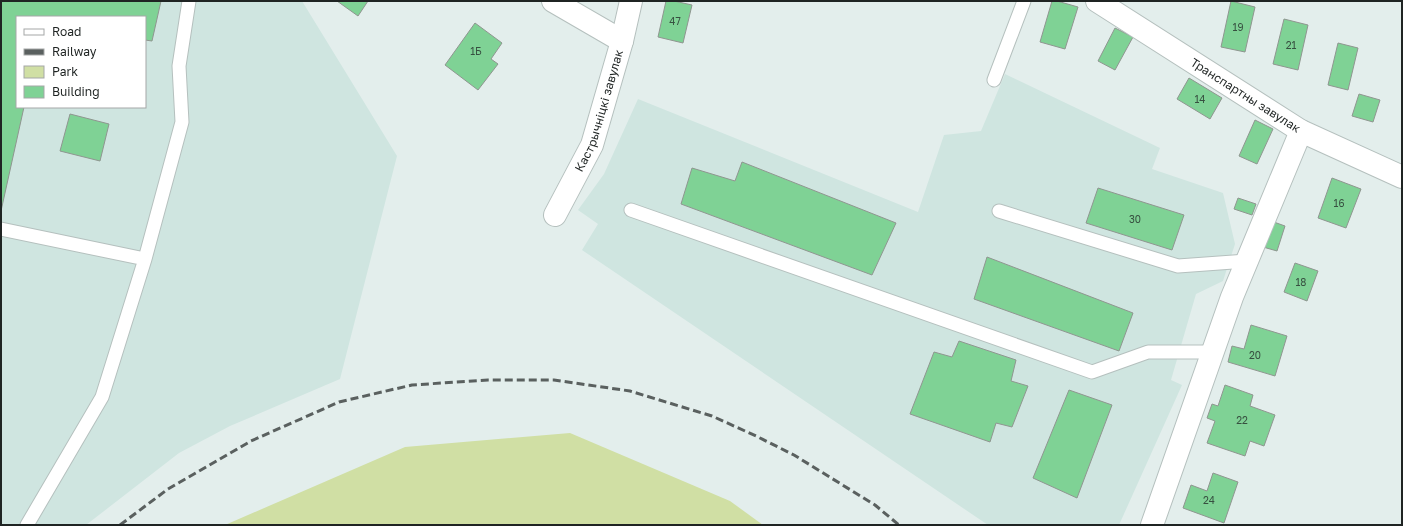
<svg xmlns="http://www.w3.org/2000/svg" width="1403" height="526" viewBox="0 0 1403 526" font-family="'Golos Text',sans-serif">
	<rect width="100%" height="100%" fill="#e3eeec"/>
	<path fill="#cfe5e0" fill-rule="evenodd" d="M1 1H302L397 156 340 379 230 426 179 453 86 525H1ZM17 17H145V107H17Z
		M1005 74 1160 148 1152 169 1223 193 1235 244 1223 281 1196 294 1171 380 1182 385 1119 525H988L582 250 598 224 578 210 604 174 638 99 918 212 944 135 981 131Z"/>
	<path fill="#d0dfa4" d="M570 433 730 501 763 525H225L405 447Z"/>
	<path fill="#7fd295" stroke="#8f9690" d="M1 1H161L152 41 145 40V17H17V107H24L1 211Z
		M337 1H368L358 16Z
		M666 1H674L692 5 683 43 658 37Z
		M1052 1H1057L1078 7 1065 49 1040 42Z
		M1231 1 1255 7 1245 52 1221 47Z
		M1284 19 1308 25 1298 70 1273 64Z
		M475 23 502 43 491 59 498 64 478 90 445 65Z
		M1115 28 1133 37 1115 70 1098 61Z
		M1338 43 1358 48 1348 90 1328 85Z
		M1189 78 1222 98 1210 119 1177 99Z
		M1359 94 1380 100 1373 122 1352 116Z
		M70 114 109 124 100 161 60 151Z
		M1255 120 1273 129 1257 164 1239 156Z
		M742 162 896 223 872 275 681 204 692 168 735 181Z
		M1332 178 1361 189 1346 228 1318 218Z
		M1098 188 1184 215 1172 250 1086 223Z
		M1238 198 1256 204 1252 215 1234 209Z
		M1271 221 1285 226 1277 251 1263 247Z
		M987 257 1133 313 1119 351 974 299Z
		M1295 263 1318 271 1307 301 1284 292Z
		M1251 325 1287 336 1275 376 1228 362 1232 346 1244 349Z
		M959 341 1016 360 1011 381 1028 386 1012 427 996 423 990 442 910 414 934 352 952 357Z
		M1225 385 1253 395 1250 406 1275 415 1264 446 1250 441 1245 456 1207 443 1215 421 1207 418 1212 404 1218 406Z
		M1069 390 1112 405 1077 498 1033 478Z
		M1213 473 1238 482 1224 523 1183 508 1191 485 1207 491Z"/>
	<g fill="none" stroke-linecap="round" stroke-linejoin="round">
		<defs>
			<path id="lane" d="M994 80 1024 1
				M631 210 1092 372 1148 352H1212
				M999 211 1178 266 1247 261
				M1 229 145 259
				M27 525 102 397 145 259 182 122 179 66 189 1"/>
			<g id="street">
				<path d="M553 1 622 41"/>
				<path id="s1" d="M1097 1 1301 131 1402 177"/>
				<path id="s2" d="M555 215 592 145 622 41 631 1"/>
				<path d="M1152 525 1232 297 1301 131"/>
			</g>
		</defs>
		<use href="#lane" stroke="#b5c0be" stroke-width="15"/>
		<use href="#street" stroke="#b5c0be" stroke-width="24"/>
		<use href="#lane" stroke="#fff" stroke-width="13"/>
		<use href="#street" stroke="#fff" stroke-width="22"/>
		<path stroke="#5a605f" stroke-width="3" stroke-dasharray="8 4" stroke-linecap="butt" d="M120 525 168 489 251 441 339 402 412 385 488 380H554L630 391 712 416 756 436 794 455 875 505 899 525"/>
	</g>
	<g text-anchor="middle" stroke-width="3.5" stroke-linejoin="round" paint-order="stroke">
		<g font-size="10" fill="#375040">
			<text x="675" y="25">47</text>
			<text x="1238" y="31">19</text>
			<text x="1291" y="49">21</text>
			<text x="476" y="55">1Б</text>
			<text x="1200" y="103">14</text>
			<text x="1339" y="207">16</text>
			<text x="1135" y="223">30</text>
			<text x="1301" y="286">18</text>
			<text x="1255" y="359">20</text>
			<text x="1242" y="424">22</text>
			<text x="1209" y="504">24</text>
		</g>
		<g font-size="12" fill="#1f2423" stroke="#fff">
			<text dy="4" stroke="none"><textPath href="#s1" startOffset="176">Транспартны завулак</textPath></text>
			<text dy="4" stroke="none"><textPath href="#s2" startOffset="114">Кастрычніцкі завулак</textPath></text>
		</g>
	</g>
	<rect width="1403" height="526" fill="none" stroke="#1f2423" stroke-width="4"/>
	<rect x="16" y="16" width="130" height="92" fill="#ffffff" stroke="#a5a7a7"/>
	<rect x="24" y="29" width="20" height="6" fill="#ffffff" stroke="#a5a7a7"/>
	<text x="52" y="36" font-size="12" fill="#1f2423">Road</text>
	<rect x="24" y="49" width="20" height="6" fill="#5a605f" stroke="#a5a7a7"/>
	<text x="52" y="56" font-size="12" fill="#1f2423">Railway</text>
	<rect x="24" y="66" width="20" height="12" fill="#d0dfa4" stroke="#a5a7a7"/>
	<text x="52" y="76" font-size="12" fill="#1f2423">Park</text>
	<rect x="24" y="86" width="20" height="12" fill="#7fd295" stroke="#a5a7a7"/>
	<text x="52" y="96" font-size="12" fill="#1f2423">Building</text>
</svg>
